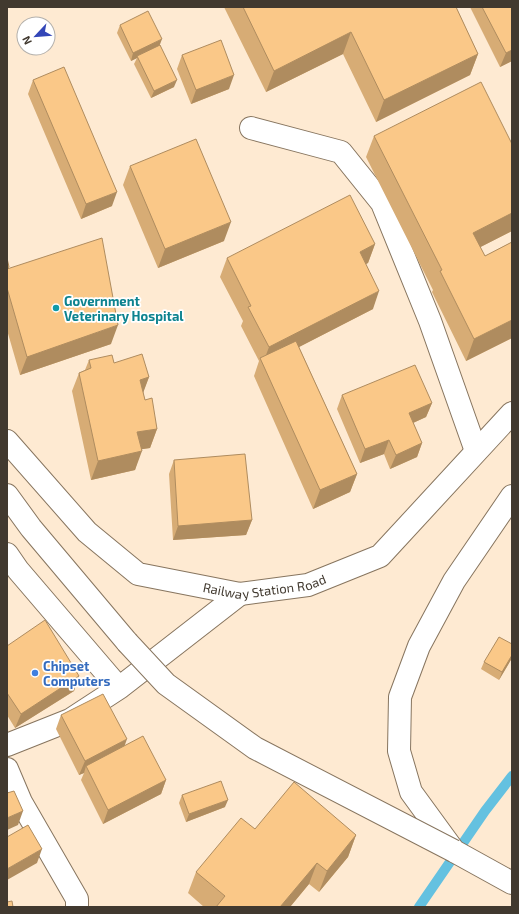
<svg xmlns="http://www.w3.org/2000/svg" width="519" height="914" viewBox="0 0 519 914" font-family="'Exo 2',sans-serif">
	<rect width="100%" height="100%" fill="#feead2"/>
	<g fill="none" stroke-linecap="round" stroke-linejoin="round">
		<path stroke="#64c1e0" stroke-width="10" d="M419 907 485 811 512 776"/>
		<defs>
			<path id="minor" d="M251 128 341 152 382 203 430 321 476 451
				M7 554 18 570 119 688
				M7 745 70 720 119 688 240 594
				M7 769 21 802 77 899V907"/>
			<g id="tertiary">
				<path id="s1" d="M7 441 87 532 138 574 240 594 308 585 380 556 512 413"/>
			</g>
			<path id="secondary" d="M7 495 31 528 127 642
				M512 496 454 581 419 646 400 697 399 751 411 792 454 851 512 883"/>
		</defs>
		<use href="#minor" stroke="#87755f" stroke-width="24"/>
		<use href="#tertiary" stroke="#87755f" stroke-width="24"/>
		<use href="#secondary" stroke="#87755f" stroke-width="24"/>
		<use href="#minor" stroke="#fff" stroke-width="22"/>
		<use href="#tertiary" stroke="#fff" stroke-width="22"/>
		<use href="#secondary" stroke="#fff" stroke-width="22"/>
		<defs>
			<path id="secondary-bridge" d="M127 642 166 684 255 748 454 851"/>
		</defs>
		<use href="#secondary-bridge" stroke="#87755f" stroke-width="24" stroke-linecap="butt"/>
		<use href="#secondary-bridge" stroke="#fff" stroke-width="22"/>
	</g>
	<path fill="#d7ac75" d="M224 7H456L478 54 470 75 376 122 343 54 266 92Z
		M470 7H512V61L500 67Z
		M120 25 160 45 174 87 151 98 134 64 137 58 131 61 117 33Z
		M182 55 229 89 191 104 177 69Z
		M33 80 112 206 81 219 28 94Z
		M374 136 512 144V231L480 247 485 256 512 242V338L466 361 432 292 433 290 366 157Z
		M130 166 224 241 158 268 123 185Z
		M375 244 368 263 366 264 373 309 299 347 357 474 350 492 313 509 254 376 259 361 241 326 243 321 220 277 227 258Z
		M7 258 9 269 111 344 20 375 7 330Z
		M89 360 114 363 149 377 143 392 145 400 157 429 150 448 141 449 135 470 91 480 72 391 79 373 85 370Z
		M342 395 432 403 426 417 413 423 422 443 417 457 390 469 384 454 360 463 337 409Z
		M174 460 252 520 246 535 173 540 169 474Z
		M7 646 79 676 74 691 15 728 7 715Z
		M512 658 499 680 481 669 484 662Z
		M61 715 124 746 166 780 161 794 103 824 81 780 84 773 79 775 56 729Z
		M182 795 225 807 186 822 179 803Z
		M255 829 356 835 348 857 319 892 309 884 290 907H204L188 893 196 872Z"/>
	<path fill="#af8c5f" d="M351 32 343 54 266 92 274 71Z
		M162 39 159 47 137 56V58L131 61 133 53Z
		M512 50V61L500 67 506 53Z
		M478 54 470 75 376 122 384 100Z
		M234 75 229 89 191 104 196 90Z
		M177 80 174 87 151 98 154 91Z
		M117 192 112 206 81 219 86 204Z
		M512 213V231L465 255 473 233Z
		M231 222 224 241 158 268 165 249Z
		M375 244 368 263 353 270 360 252Z
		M379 291 373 309 264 365 263 363 269 347Z
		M512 320V338L466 361 474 339Z
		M118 325 111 344 20 375 27 357Z
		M149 377 142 396 140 380Z
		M432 403 426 417 404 427 409 413Z
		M157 429 150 448 130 451 137 432Z
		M389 440 384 454 360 463 365 449Z
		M422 443 417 457 390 469 396 455Z
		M142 451 135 470 91 480 98 461Z
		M357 474 350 492 313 509 320 490Z
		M252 520 246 535 173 540 178 526Z
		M512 655V658L499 680 502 672Z
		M79 676 74 691 15 728 21 714Z
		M127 739 122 753 86 766 84 773 79 775 85 761Z
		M166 780 161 794 103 824 108 810Z
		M228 800 225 807 186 822 189 814Z
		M23 811 18 825 7 830V818Z
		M356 835 348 857 319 892 327 871Z
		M42 849 37 863 7 880V869Z
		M317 863 309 884 290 907H280Z"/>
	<path fill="#fac888" stroke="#af8c5f" d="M243 7H456L478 54 384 100 351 32 274 71Z
		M482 7H512V50L506 53Z
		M148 11 162 39 133 53 120 25Z
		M221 40 234 75 196 90 182 55Z
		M160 45 177 80 154 91 137 56Z
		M64 67 117 192 86 204 33 80Z
		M481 82 512 144V213L473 233 485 256 512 242V320L474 339 440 271 442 270 374 136Z
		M196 139 231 222 165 249 130 166Z
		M350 195 375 244 360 252 379 291 269 347 248 307 251 306 227 258Z
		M102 238 118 325 27 357 7 288V269Z
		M7 258 9 267 7 268Z
		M296 341 357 474 320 490 260 358Z
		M142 354 149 377 140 380 145 400 152 398 157 429 137 432 142 451 98 461 79 373 91 368 89 360 112 355 114 363Z
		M415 365 432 403 409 413 422 443 396 455 389 440 365 449 342 395Z
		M245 454 252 520 178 526 174 460Z
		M45 620 79 676 21 714 7 693V646Z
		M499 637 512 644V655L502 672 484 662Z
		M103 694 127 739 85 761 61 715Z
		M143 736 166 780 108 810 86 766Z
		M221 781 228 800 189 814 182 795Z
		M294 782 356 835 327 871 317 863 280 907H216L225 896 196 872 241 818 255 829Z
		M14 791 23 811 7 818V793Z
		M28 825 42 849 7 869V837Z
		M12 901 13 907H7V902Z"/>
	<circle fill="#0f9aa8" stroke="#fff" stroke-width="1.5" cx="56" cy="308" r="4"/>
	<circle fill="#3f7fe0" stroke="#fff" stroke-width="1.5" cx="35" cy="673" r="4"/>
	<g text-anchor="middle" stroke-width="3.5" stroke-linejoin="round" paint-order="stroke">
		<g font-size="13" font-weight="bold" fill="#0d838f" stroke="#fff" text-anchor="start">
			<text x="64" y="306">Government<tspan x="64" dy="15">Veterinary Hospital</tspan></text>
		</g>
		<g font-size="13" fill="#41392f" stroke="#fff">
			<text dy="5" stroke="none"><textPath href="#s1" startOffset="316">Railway Station Road</textPath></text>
		</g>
		<g font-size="13" font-weight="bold" fill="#366cbe" stroke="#fff" text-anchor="start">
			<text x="43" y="671">Chipset<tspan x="43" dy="15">Computers</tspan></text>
		</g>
	</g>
	<rect width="519" height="914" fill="none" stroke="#41392f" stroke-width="16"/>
	<g transform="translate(36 36) rotate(244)"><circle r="19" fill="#ffffff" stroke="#b3b0ac"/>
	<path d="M0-3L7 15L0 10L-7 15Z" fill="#3346b8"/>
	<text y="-6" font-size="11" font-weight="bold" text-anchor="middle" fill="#41392f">N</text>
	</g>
</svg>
